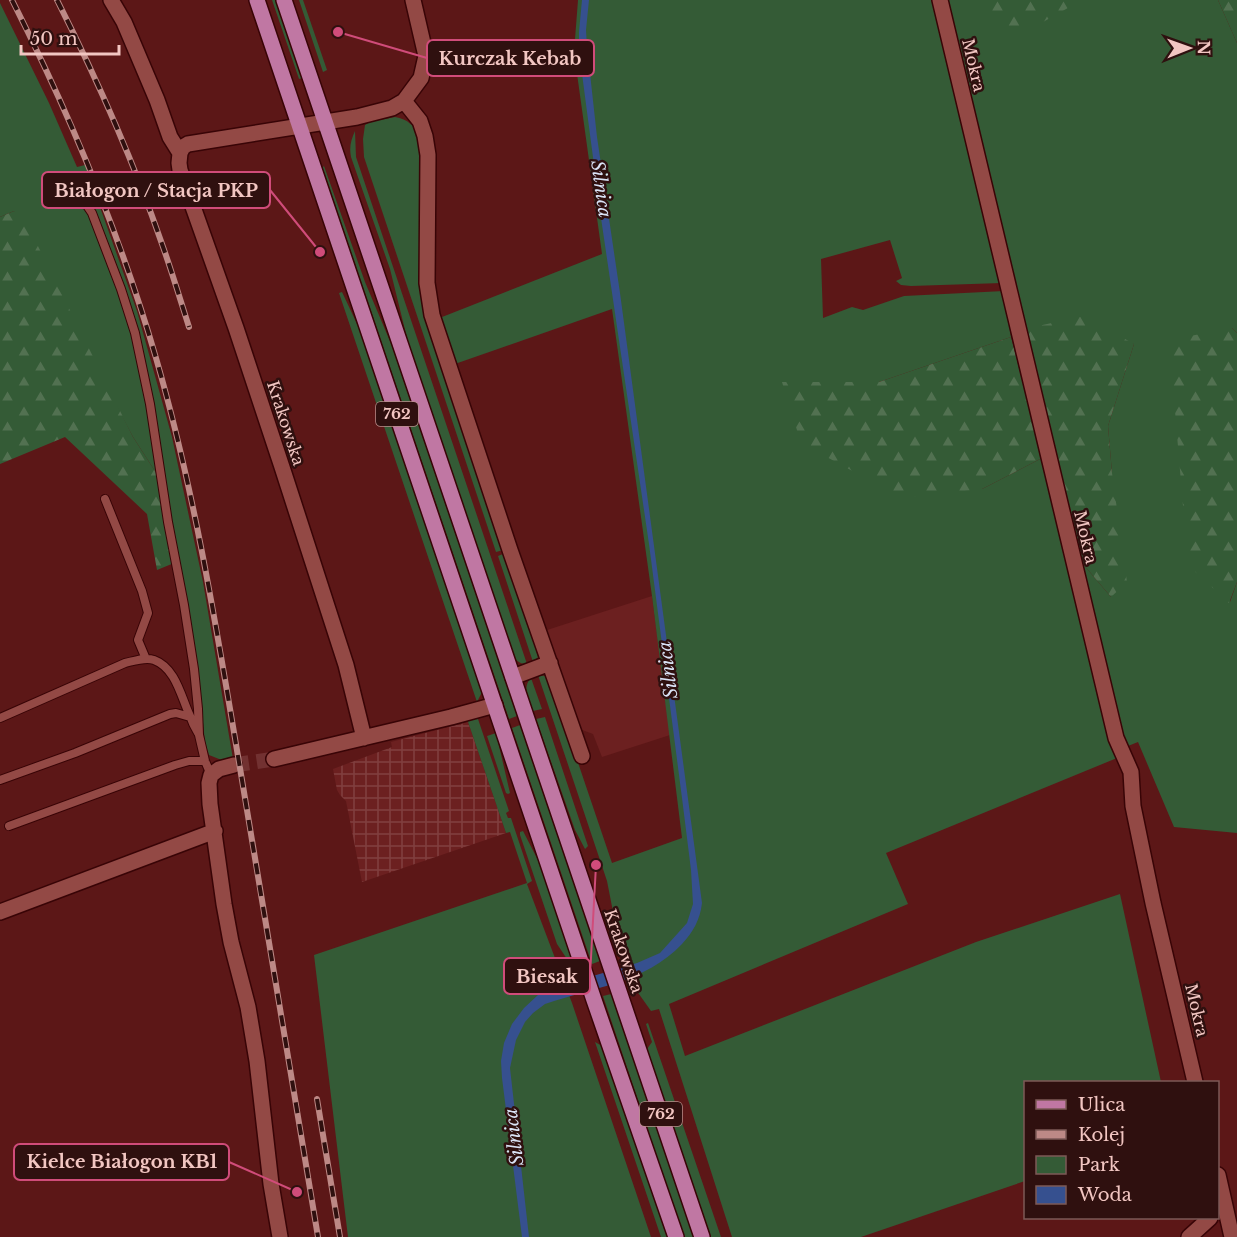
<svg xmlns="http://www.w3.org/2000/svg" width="1237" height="1237" viewBox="0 0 1237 1237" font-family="'Libre Baskerville',serif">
	<defs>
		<pattern id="industrial-grid" width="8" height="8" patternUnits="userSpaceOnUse" patternTransform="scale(1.5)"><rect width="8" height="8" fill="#6c2020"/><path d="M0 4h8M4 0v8" fill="none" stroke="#813f3f"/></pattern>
		<pattern id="forest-firs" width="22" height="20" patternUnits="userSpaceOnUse" patternTransform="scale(1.5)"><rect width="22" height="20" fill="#345b36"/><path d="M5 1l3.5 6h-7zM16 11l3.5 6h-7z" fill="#527151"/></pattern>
	</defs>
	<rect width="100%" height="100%" fill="#5c1717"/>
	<path fill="#6c2020" d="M652 596 670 735 602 757 593 734 577 728 544 631Z"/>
	<path fill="url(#industrial-grid)" d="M468 722 506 833 362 882 346 801 340 795 337 790 333 769 392 747 391 742Z"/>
	<path fill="#345b36" d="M272 0H276L302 78 299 79Z
		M299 0H303L327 70 323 72Z
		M578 0H936L1002 283 911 286 901 285 896 281 902 278 890 240 821 259 823 318 852 307 863 310 904 296 1004 291 1011 337 879 382H783L982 489 1042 458 1117 758 886 853 908 904 669 1004 685 1056 976 942 1120 894 1161 1082H1026L1025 1181 861 1237H732L659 1009 651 1011 634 987 617 932 607 881 538 675 546 676 550 680 612 863 682 838 652 596 612 309 452 365 437 319 602 254 574 52Z
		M947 0H1218L1237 43V333L1232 328 1230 602 1237 582V833L1174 827 1138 742 1123 748 1083 564 1111 597 1112 473 1108 426 1134 344 1024 329Z
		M0 3 49 103 77 167 85 165 137 311 172 437 203 582 234 765 209 755 205 742 201 704 144 369 94 212 74 184 65 175 62 176 90 216 109 266 132 334 160 479 133 437 14 211 0 217Z
		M395 117C408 119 414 126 421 137L422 276 507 549 496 552 364 157 363 139 365 125 370 122Z
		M355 131 356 157 527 664C520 664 516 661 513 655L408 342 390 269 351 157C349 147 351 140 355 131Z
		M324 166 365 282 392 346 400 370 517 716 509 719 323 169V167Z
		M342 292 358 326 365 345 481 687V694L477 702 339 293Z
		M508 552 535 632 532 637 538 657 533 662 498 556Z
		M531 678 542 709 533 711C530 700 521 688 531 678Z
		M477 716 509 811 506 813 508 818H511L532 881 527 884 572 1003 651 1237H348L314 955 527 883 510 832 506 833 468 722V720Z
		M545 717 588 846 585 849 575 830 536 719Z
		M520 725 600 961 592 964 512 728Z
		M496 733 510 793 508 794 506 793 487 736Z
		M523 831 541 866 575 968H573L557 944 520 835V832Z
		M611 994 694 1237H684L603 996Z
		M648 1023 721 1237H711L647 1049 652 1042 646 1024Z
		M595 1042 602 1046 667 1237H661Z"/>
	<path fill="url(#forest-firs)" d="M984 0H1082L1013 39 982 13Z
		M1218 0H1237V43Z
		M14 211 24 218 133 437 160 479 174 563 157 570 147 514 65 437 0 464V217Z
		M1084 316 1134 344 1108 426 1112 473 1127 582 1111 597 1083 564 1024 329Z
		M1232 328 1237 333V582L1229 603 1188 565 1169 340Z
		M1011 337 1042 458 982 489 902 498 801 443 782 382H879Z"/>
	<path fill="#36508f" d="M582 0H589L586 30 587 46 597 137 620 293 702 903C700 920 693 932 682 944 645 983 594 987 545 1004L533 1013 525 1022 516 1040 510 1068 529 1237H522L502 1078 501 1061 504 1043 512 1024 524 1008 538 995 569 983 637 963 660 953 687 923 693 904 691 870 682 798 649 544 601 218 579 51V32Z"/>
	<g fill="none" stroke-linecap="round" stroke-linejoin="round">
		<path stroke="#723131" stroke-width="15" stroke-dasharray="15 8" stroke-linecap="butt" d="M234 765 274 759"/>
		<defs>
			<path id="lane" d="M75 188 92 213 121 289 135 333 150 404 168 522 184 605 194 669 198 709 199 735 205 761 211 775
				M105 499 142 591 148 613 138 640 146 659
				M0 718 125 663C134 661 145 657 154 660 176 668 181 697 190 716 192 722 195 728 198 733
				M0 780 75 753 170 714 176 713 190 717
				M9 826 175 765 189 761H205"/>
			<path id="street" d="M111 0 124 22 157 100 170 137 180 153 179 163 180 170 236 328 282 467 346 665 364 738
				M940 0 1116 738 1131 772 1133 806 1153 903 1195 1082
				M404 101 420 121 425 136 428 155 427 283 432 315 510 550 582 756
				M180 153 183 147 188 144 357 117 392 108 404 101 421 78 426 56 413 0
				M513 677 550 663
				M274 759 451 717 495 705
				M234 765 219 769 211 775 209 783 210 804 224 904 231 942 248 1007 257 1061 271 1184 280 1237
				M0 912 215 831
				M1218 1175 1232 1237
				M1189 1237 1210 1218"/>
			<path id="primary" d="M257 0 594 1000 676 1237
				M284 0 702 1237"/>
		</defs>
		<use href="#lane" stroke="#380406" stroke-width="10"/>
		<use href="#street" stroke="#380406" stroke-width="18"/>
		<use href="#primary" stroke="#380406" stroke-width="18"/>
		<use href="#lane" stroke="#934945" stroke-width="8"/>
		<use href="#street" stroke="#934945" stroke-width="15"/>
		<use href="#primary" stroke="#c077a3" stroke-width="15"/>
		<defs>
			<path id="rail" d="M12 0C70 115 120 234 156 358 196 496 218 638 242 780 267 932 293 1085 318 1237
				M57 0C97 79 133 160 162 244 172 272 180 299 189 327
				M317 1099 340 1237"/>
		</defs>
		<use href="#rail" stroke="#bd8986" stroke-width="6"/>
		<use href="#rail" stroke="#2f100f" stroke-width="4" stroke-dasharray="11" stroke-linecap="butt"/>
	</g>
	<g text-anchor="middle" stroke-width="5" stroke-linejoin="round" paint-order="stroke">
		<g fill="#2f100f" stroke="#b88f8c" stroke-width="1.5">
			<rect x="376" y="402" width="42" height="24" rx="4.5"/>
			<rect x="640" y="1102" width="42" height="24" rx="4.5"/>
		</g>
		<g font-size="15" font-weight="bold" fill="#f2c6c2">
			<text x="397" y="419">762</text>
			<text x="661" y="1119">762</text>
		</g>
		<g font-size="16" fill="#f2c6c2" stroke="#2f100f">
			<text transform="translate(974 65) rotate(77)" y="6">Mokra</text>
			<text transform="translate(286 423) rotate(72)" y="6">Krakowska</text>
			<text transform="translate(1086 537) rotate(77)" y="6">Mokra</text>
			<text transform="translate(624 951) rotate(71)" y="6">Krakowska</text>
			<text transform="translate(1197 1010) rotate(77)" y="6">Mokra</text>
		</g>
		<g font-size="18" font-style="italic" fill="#d9e2f5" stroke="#2f100f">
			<text transform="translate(601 189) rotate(82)" y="6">Silnica</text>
			<text transform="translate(668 670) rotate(-97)" y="6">Silnica</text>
			<text transform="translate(514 1137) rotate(-97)" y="6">Silnica</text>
		</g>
	</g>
	<path fill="none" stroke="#d04c7a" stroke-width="2" d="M338 32L427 58M320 252L270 190M596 865L590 976M297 1192L229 1162"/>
	<g fill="#d04c7a" stroke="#2f100f" stroke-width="2">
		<circle cx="338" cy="32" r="6"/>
		<circle cx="320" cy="252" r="6"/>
		<circle cx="596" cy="865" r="6"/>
		<circle cx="297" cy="1192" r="6"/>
	</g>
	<g fill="#2f100f" stroke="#d04c7a" stroke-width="2">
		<rect x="427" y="40" width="167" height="36" rx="6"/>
		<rect x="42" y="172" width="228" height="36" rx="6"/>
		<rect x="504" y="958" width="86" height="36" rx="6"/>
		<rect x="14" y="1144" width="215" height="36" rx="6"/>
	</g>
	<g font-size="18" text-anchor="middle" font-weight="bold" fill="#f2c6c2">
		<text x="510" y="65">Kurczak Kebab</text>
		<text x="156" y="197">Białogon / Stacja PKP</text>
		<text x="547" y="983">Biesak</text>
		<text x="122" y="1168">Kielce Białogon KB1</text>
	</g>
	<rect x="1024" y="1081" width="195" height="138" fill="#2f100f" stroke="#7d5957" stroke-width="1.5"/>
	<rect x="1036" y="1100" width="30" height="9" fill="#c077a3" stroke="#7d5957" stroke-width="1.5"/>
	<text x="1078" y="1111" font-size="18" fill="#f2c6c2">Ulica</text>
	<rect x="1036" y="1130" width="30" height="9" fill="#bd8986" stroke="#7d5957" stroke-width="1.5"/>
	<text x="1078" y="1141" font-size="18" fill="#f2c6c2">Kolej</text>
	<rect x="1036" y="1156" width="30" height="18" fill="#345b36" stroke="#7d5957" stroke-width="1.5"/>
	<text x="1078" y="1171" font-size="18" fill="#f2c6c2">Park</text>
	<rect x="1036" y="1186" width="30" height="18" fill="#36508f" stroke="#7d5957" stroke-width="1.5"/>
	<text x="1078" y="1201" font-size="18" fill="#f2c6c2">Woda</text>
	<g transform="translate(1189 48) rotate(89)" stroke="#2f100f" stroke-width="4.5" paint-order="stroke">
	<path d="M0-4.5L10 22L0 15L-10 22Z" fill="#f2c6c2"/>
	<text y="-9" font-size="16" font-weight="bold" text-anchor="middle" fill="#f2c6c2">N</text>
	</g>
	<path d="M21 45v9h98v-9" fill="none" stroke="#f2c6c2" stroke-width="3"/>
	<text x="30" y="45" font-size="18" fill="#f2c6c2" stroke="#2f100f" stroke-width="4.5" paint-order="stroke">50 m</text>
</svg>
